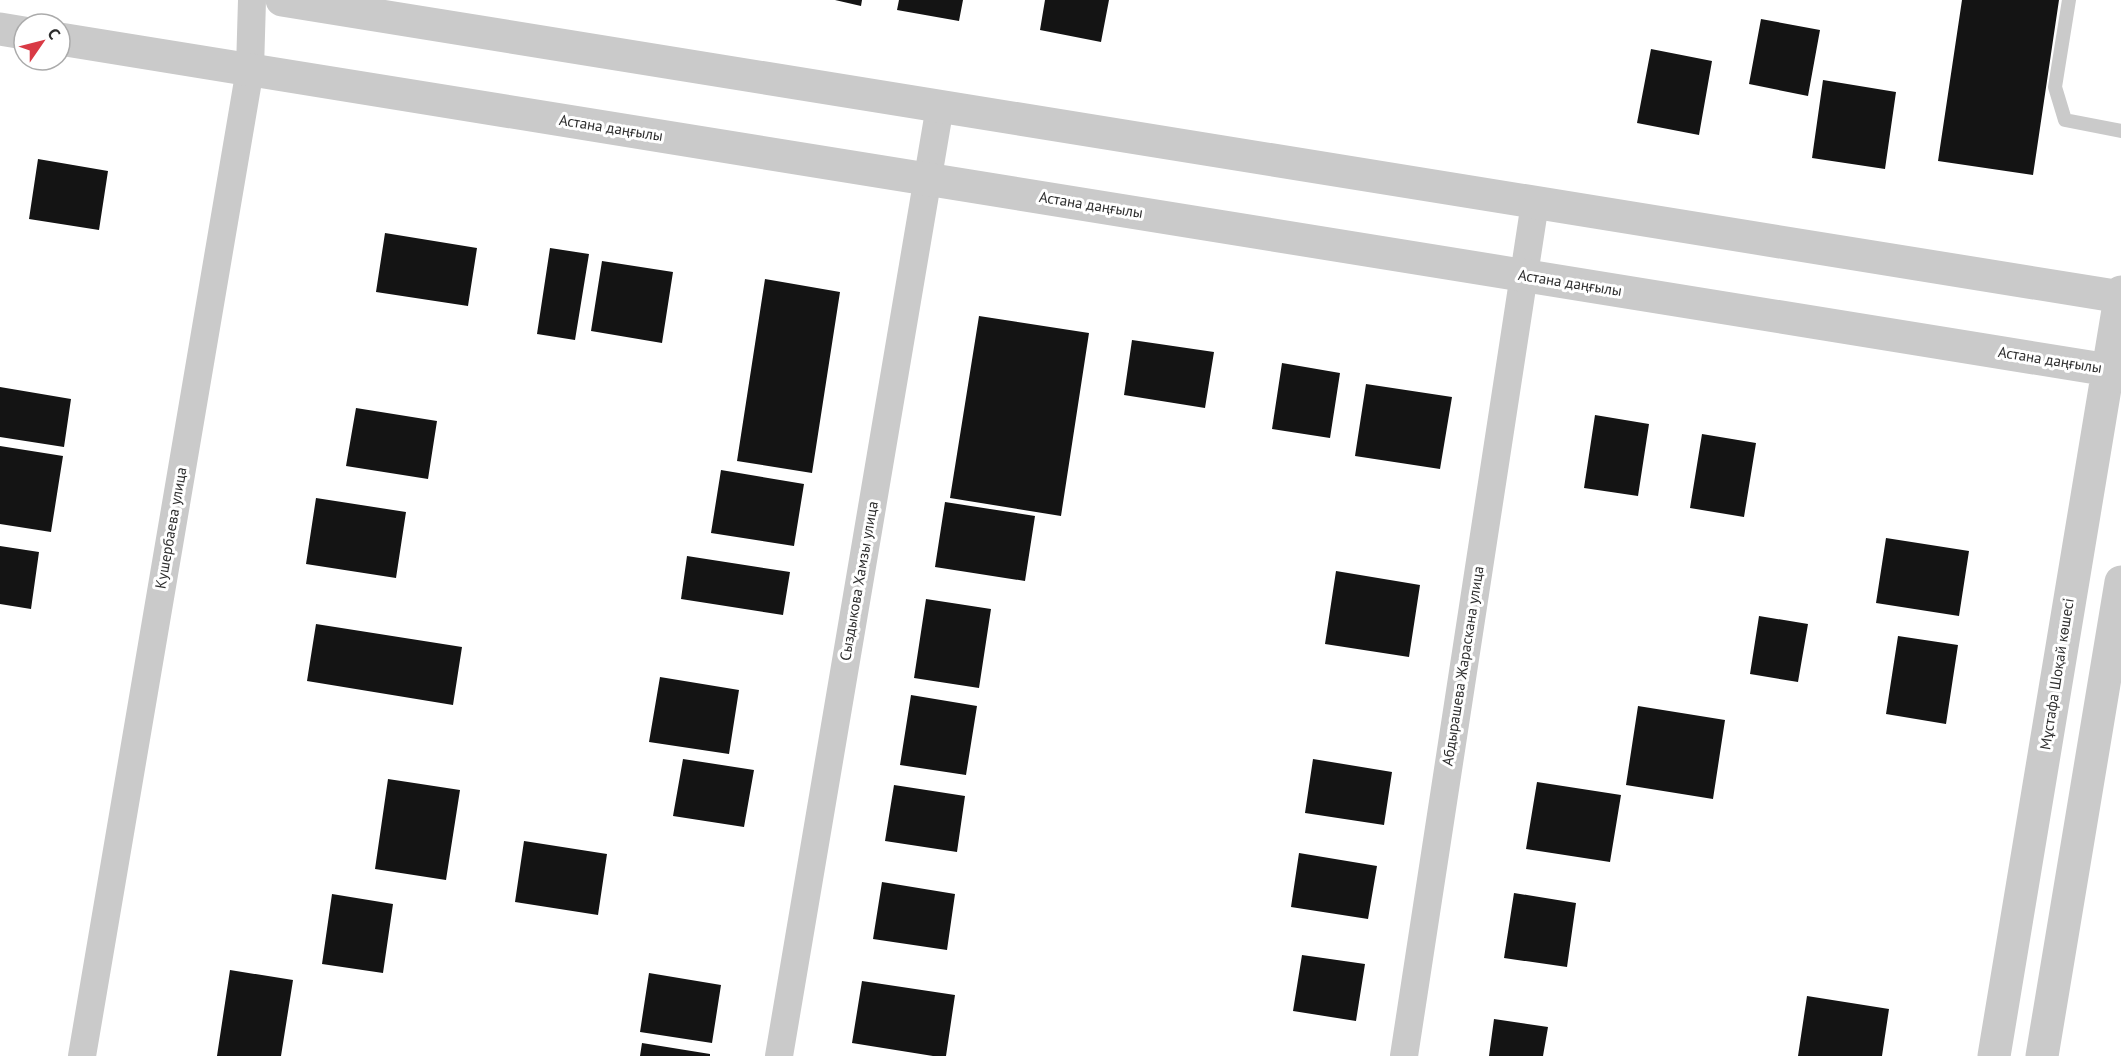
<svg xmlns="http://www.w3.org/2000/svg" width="2121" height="1056" viewBox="0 0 2121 1056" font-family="'PT Sans',sans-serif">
	<rect width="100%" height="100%" fill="#fff"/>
	<path fill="#141414" d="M835 0H862L861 6Z
		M899 0H963L959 21 897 10Z
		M1045 0H1109L1101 42 1040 30Z
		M1962 0H2059L2033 175 1938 161Z
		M1761 19 1820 30 1808 96 1749 84Z
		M1651 49 1712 61 1699 135 1637 123Z
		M1823 80 1896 92 1885 169 1812 158Z
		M38 159 108 171 99 230 29 219Z
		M385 233 477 248 468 306 376 292Z
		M550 248 589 254 575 340 537 334Z
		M602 261 673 272 662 343 591 331Z
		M765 279 840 292 812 473 737 461Z
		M979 316 1089 333 1061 516 950 498Z
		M1132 340 1214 352 1205 408 1124 395Z
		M1282 363 1340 373 1330 438 1272 429Z
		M1366 384 1452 397 1440 469 1355 456Z
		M0 387 71 399 64 447 0 437Z
		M356 408 437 421 428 479 346 466Z
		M1595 415 1649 424 1638 496 1584 488Z
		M1702 434 1756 443 1744 517 1690 508Z
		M0 446 63 456 51 532 0 524Z
		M721 470 804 484 794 546 711 533Z
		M316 498 406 512 396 578 306 564Z
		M945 502 1035 516 1025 581 935 567Z
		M1886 538 1969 551 1959 616 1876 603Z
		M0 546 39 552 31 609 0 604Z
		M687 556 790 572 783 615 681 599Z
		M1336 571 1420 585 1409 657 1325 644Z
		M926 599 991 609 979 688 914 678Z
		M1759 616 1808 624 1798 682 1750 674Z
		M316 624 462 647 453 705 307 681Z
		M1898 636 1958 645 1946 724 1886 714Z
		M660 677 739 690 729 754 649 742Z
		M911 695 977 706 966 775 900 765Z
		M1638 706 1725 720 1713 799 1626 785Z
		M683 759 754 770 744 827 673 816Z
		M1313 759 1392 772 1384 825 1305 813Z
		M388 779 460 790 446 880 375 869Z
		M1537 782 1621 795 1610 862 1526 849Z
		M894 785 965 796 957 852 885 841Z
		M524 841 607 854 598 915 515 902Z
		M1299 853 1377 866 1368 919 1291 907Z
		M882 882 955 894 947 950 873 939Z
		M1514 893 1576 903 1567 967 1504 958Z
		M332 894 393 904 383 973 322 964Z
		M1302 955 1365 964 1356 1021 1293 1011Z
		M230 970 293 980 281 1056H217Z
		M649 973 721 985 712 1043 640 1032Z
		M862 981 955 995 946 1056H933L852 1043Z
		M1807 996 1889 1009 1882 1056H1798Z
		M1494 1019 1548 1027 1543 1056H1489Z
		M642 1043 710 1054V1056H640Z"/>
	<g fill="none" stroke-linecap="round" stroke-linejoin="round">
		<path stroke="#cacaca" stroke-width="14" d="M2069 0 2055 87 2065 120 2121 131"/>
		<path stroke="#cacaca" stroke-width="28" d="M82 1056 250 69 252 0
			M779 1056 940 106
			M1404 1056 1535 203"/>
		<path stroke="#cacaca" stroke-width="33" d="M282 0 2121 297
			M0 29 24 33
			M60 39 2121 372
			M1994 1056 2121 292
			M2042 1056 2121 582"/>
	</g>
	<g text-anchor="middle" stroke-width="6" stroke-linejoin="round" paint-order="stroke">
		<g font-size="15" fill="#2d2d2d" stroke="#fff">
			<text transform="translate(611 128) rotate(9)" y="5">Астана даңғылы</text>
			<text transform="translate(1091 205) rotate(9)" y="5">Астана даңғылы</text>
			<text transform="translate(1570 283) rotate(9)" y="5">Астана даңғылы</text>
			<text transform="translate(2050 360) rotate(9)" y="5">Астана даңғылы</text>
			<text transform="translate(171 528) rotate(-80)" y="5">Кушербаева улица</text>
			<text transform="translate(859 581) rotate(-80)" y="5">Сыздыкова Хамзы улица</text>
			<text transform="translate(1463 666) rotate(-81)" y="5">Абдырашева Жараскана улица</text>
			<text transform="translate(2057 674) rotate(-81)" y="5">Мұстафа Шоқай көшесі</text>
		</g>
	</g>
	<g transform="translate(42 42) rotate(55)"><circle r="28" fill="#ffffff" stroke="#ababab" stroke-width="1.5"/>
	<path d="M0-4.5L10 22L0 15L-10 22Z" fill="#d93a45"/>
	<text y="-9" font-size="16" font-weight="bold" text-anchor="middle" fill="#2d2d2d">С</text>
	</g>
</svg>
